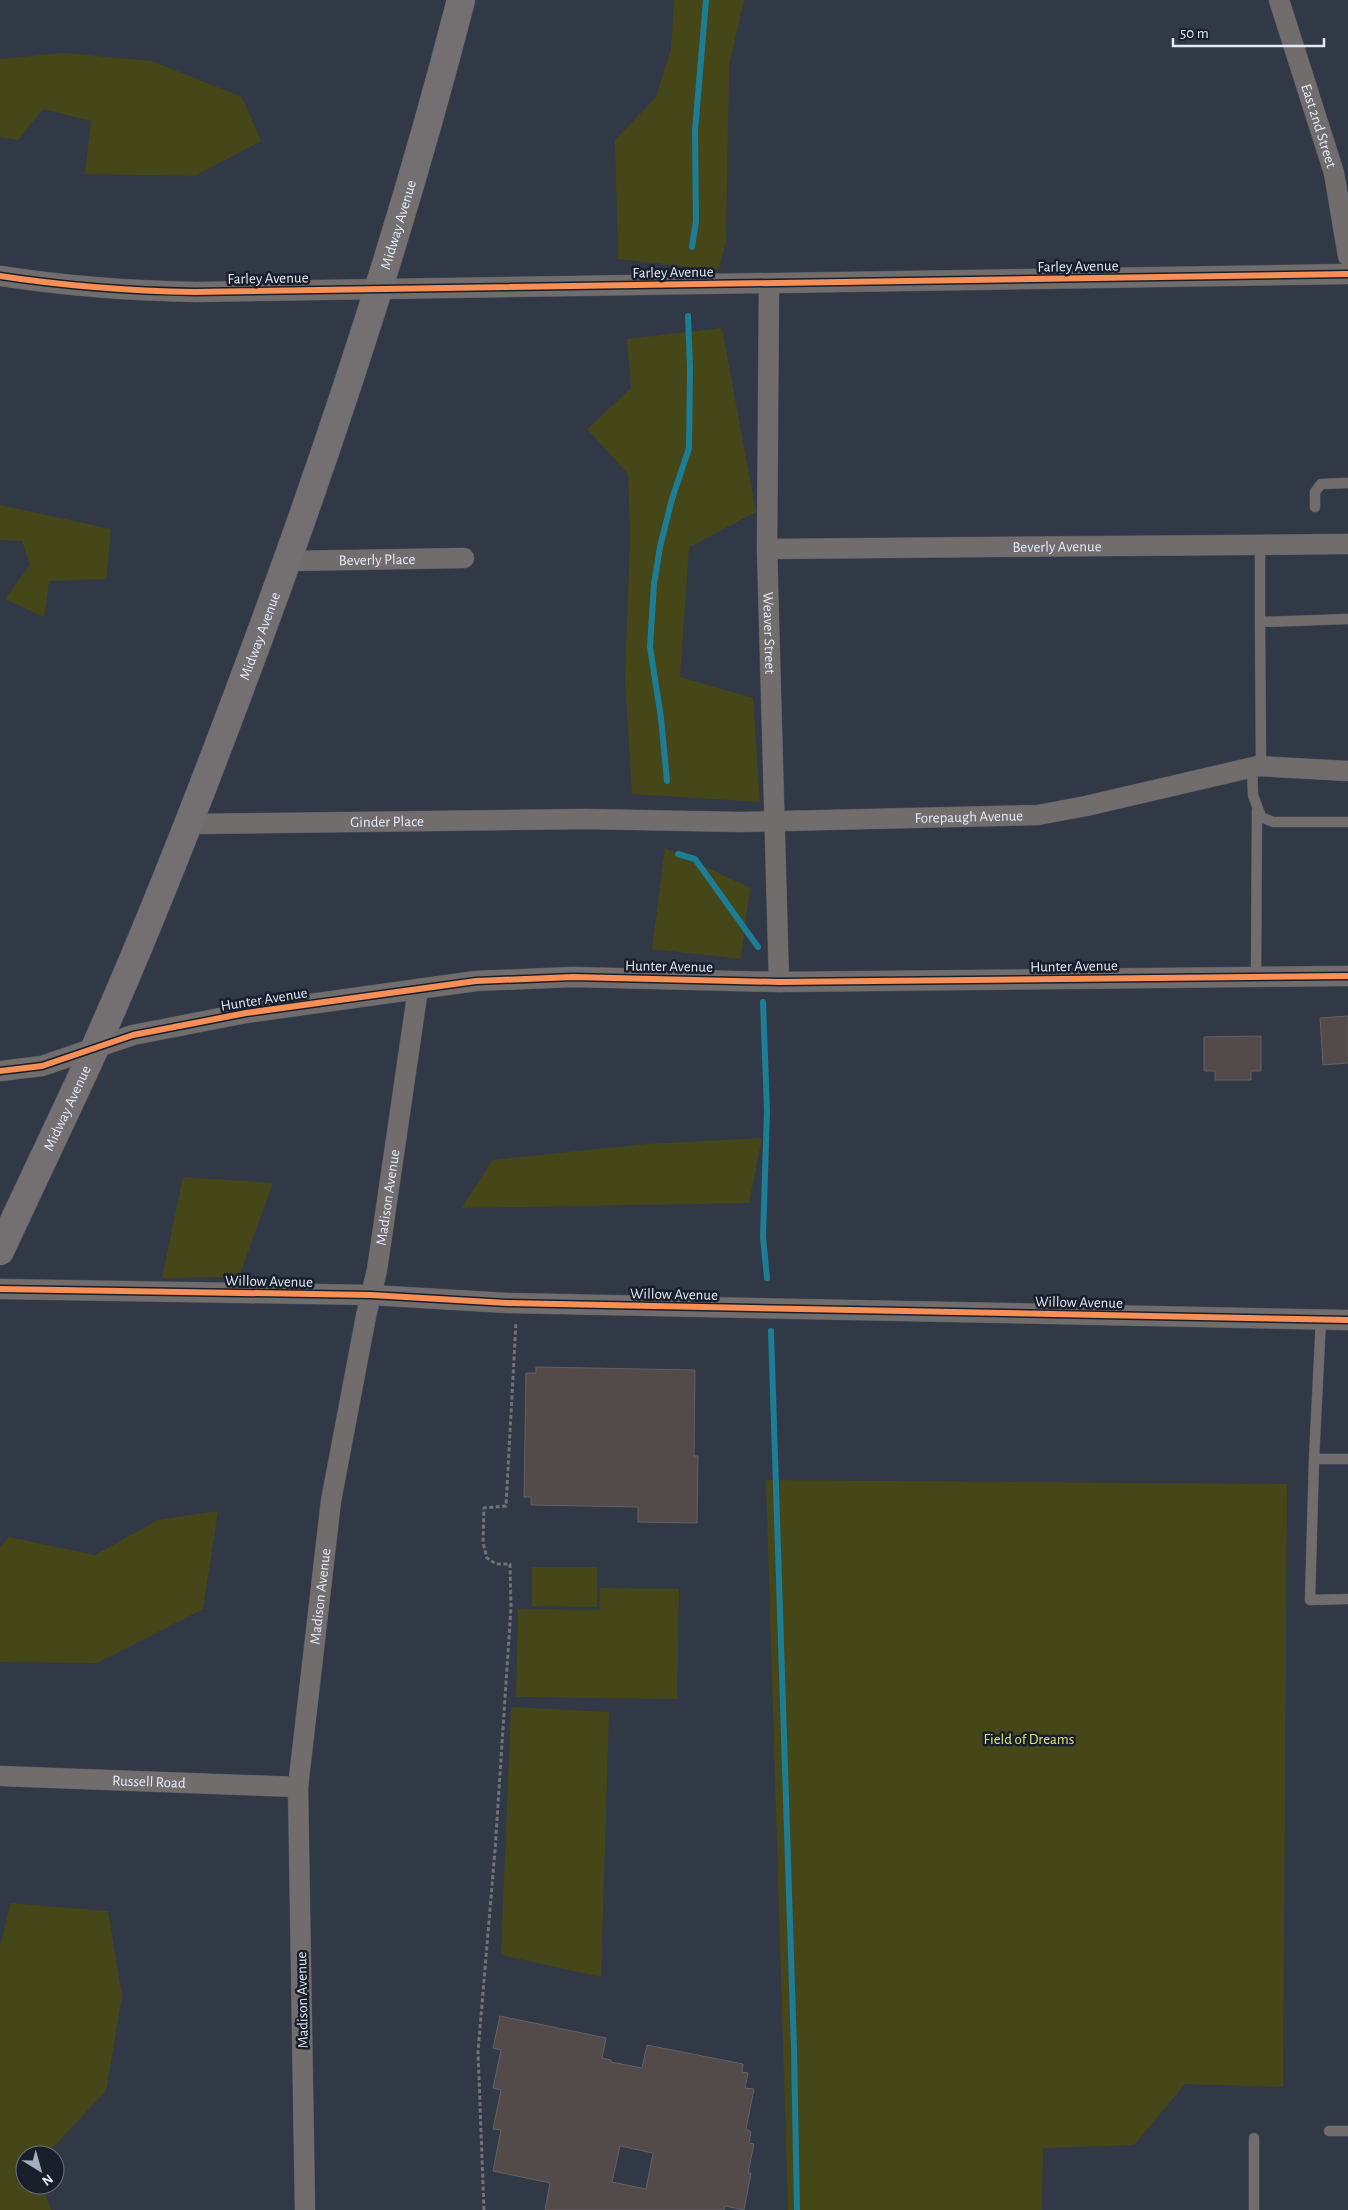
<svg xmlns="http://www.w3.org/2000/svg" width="1348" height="2210" viewBox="0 0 1348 2210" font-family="'Alegreya Sans',sans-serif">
	<rect width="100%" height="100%" fill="#313946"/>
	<path fill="#454718" d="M674 0H744L729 66 726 243 718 270 618 259 615 140 656 97 671 49Z
		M63 53 152 61 242 97 261 141 195 176 85 174 91 121 43 109 18 140 0 137V59Z
		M722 328 756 512 689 547 680 677 753 698 760 802 632 794 625 679 630 537 628 474 587 429 631 388 627 339Z
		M0 505 111 529 106 579 49 581 44 617 5 599 30 565 22 541 0 540Z
		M665 848 750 888 741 959 652 949Z
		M762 1138 749 1203 462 1208 492 1160 646 1144Z
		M183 1177 273 1183 239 1277 162 1278Z
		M766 1480 1287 1484 1283 2087 1185 2084 1134 2145 1043 2148 1042 2210H788Z
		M218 1511 203 1609 97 1663 0 1662V1547L9 1537 95 1555 158 1520Z
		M532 1567H597V1607L532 1606Z
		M600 1588 679 1589 677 1699 516 1697 518 1609 600 1610Z
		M511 1707 609 1712 601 1977 501 1955Z
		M11 1903 108 1911 122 1996 106 2091 46 2155H25V2185H42L51 2210H0V1946Z"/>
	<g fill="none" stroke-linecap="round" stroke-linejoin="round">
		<path stroke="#1d7d94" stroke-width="6" d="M692 247 696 221 695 131 706 0
			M667 781 661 718 650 647 654 584 660 547 672 499 689 448 690 368 688 316
			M678 854 695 859 758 947
			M763 1002 767 1111 763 1237 767 1278
			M771 1331 794 2049 797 2210"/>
	</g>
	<path fill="#534a4a" stroke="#646165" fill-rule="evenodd" d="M1348 1016V1063L1323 1065 1320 1018Z
		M1261 1036V1071H1251V1080H1215V1071H1204V1037Z
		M536 1367 695 1370 694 1456H698L697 1523 638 1522V1507L531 1505V1497H524L526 1373H536Z
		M500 2016 606 2038 602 2058 611 2060V2062L642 2068 647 2045 743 2064 742 2072 748 2073 745 2088 754 2089 746 2129 751 2132 749 2143 754 2144 748 2173H751L744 2210 725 2206 724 2210H545L550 2183 493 2171 501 2130 493 2129 501 2090 493 2088 501 2050 493 2048ZM620 2146 653 2153 646 2189 612 2182Z"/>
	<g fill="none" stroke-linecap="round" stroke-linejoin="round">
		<defs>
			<path id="lane" d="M1315 507V492L1321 484 1348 483
				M1260 545V622
				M1261 766 1260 622 1348 619
				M1252 767 1253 795 1261 817 1273 822H1348
				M1256 977 1257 810
				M1321 1319 1314 1459H1348
				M1314 1459 1310 1600 1348 1599
				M1329 2131H1348
				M1254 2138V2210"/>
			<g id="street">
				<path id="s1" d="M1279 0 1334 173 1348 256"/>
				<path d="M0 276C65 286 129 291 195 292L1348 274"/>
				<path id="s2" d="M769 284 767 549 779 982"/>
				<path id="s3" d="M767 549 1348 544"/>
				<path id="s4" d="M289 561 464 558"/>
				<path id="s5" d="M189 824 585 819 740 822 1038 815 1086 806 1258 766 1348 771"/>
				<path d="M0 1071 42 1066 133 1035 246 1013 476 981 573 977 779 982 1348 976"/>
				<path d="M0 1289 371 1295 507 1303 1348 1320"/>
				<path id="s6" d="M0 1776 298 1787"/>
				<path id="s7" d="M305 2210 298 1787 331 1501 366 1316 377 1270 418 989"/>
			</g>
			<g id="secondary">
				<path id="s8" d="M0 1251C31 1184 63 1118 94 1050 145 936 191 819 235 702 322 472 400 238 461 0"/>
			</g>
		</defs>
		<use href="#lane" stroke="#4f5661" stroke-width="11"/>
		<use href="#street" stroke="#4f5661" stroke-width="21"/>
		<use href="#secondary" stroke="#4f5661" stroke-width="29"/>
		<path stroke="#727175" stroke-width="3" stroke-dasharray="4 2.5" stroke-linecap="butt" d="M484 2210 478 2052 495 1850 511 1607 510 1564H496L487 1558 483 1543 484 1508 506 1506 516 1322"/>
		<use href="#lane" stroke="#726d6d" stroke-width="10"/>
		<use href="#street" stroke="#726d6d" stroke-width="20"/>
		<use href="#secondary" stroke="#746f71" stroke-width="28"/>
		<defs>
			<path id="cycleway" d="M0 276C65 286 129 291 195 292L1348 274
				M0 1071 42 1066 133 1035 246 1013 476 981 573 977 779 982 1348 976
				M0 1289 371 1295 507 1303 1348 1320"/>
		</defs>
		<use href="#cycleway" stroke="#181f2a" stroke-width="9"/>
		<use href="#cycleway" stroke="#f78f57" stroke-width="6"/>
	</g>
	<g text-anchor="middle" stroke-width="5" stroke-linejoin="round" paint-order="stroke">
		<g font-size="15" fill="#e1ebfa" stroke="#181f2a">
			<text dy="5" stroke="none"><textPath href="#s1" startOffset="132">East 2nd Street</textPath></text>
			<text dy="5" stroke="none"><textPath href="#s8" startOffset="1102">Midway Avenue</textPath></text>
			<text transform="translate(1078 266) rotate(-1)" y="5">Farley Avenue</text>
			<text transform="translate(673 272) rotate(-1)" y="5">Farley Avenue</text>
			<text transform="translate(268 278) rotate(-1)" y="5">Farley Avenue</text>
			<text dy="5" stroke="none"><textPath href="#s3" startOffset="290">Beverly Avenue</textPath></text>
			<text dy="5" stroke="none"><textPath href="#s4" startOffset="88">Beverly Place</textPath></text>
			<text dy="5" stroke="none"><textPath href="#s2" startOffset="349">Weaver Street</textPath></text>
			<text dy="5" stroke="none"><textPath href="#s8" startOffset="668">Midway Avenue</textPath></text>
			<text dy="5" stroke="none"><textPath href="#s5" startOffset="780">Forepaugh Avenue</textPath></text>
			<text dy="5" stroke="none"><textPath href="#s5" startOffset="198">Ginder Place</textPath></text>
			<text transform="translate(669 966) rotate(1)" y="5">Hunter Avenue</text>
			<text transform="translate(1074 966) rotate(-1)" y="5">Hunter Avenue</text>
			<text transform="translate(264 999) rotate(-9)" y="5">Hunter Avenue</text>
			<text dy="5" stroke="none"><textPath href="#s8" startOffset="158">Midway Avenue</textPath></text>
			<text dy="5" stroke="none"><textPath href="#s7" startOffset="1020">Madison Avenue</textPath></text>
			<text transform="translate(269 1281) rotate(1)" y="5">Willow Avenue</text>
			<text transform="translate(674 1294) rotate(1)" y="5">Willow Avenue</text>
			<text transform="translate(1079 1302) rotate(1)" y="5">Willow Avenue</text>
			<text dy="5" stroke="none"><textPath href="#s7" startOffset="615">Madison Avenue</textPath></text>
			<text dy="5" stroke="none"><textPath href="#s6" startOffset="149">Russell Road</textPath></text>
			<text transform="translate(302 2000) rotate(-91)" y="5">Madison Avenue</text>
		</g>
		<g font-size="15" fill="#dfe47f" stroke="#181f2a">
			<text x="1029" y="1744">Field of Dreams</text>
		</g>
	</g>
	<g transform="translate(40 2170) rotate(143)"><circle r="24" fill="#181f2a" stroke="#68717d"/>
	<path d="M0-4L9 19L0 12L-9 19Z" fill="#a3adbb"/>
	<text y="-8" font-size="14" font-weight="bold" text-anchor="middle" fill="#e1ebfa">N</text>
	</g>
	<path d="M1173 38v8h151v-8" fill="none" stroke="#e1ebfa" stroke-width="2.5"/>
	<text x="1180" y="38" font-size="15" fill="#e1ebfa" stroke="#181f2a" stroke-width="4" paint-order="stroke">50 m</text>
</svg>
